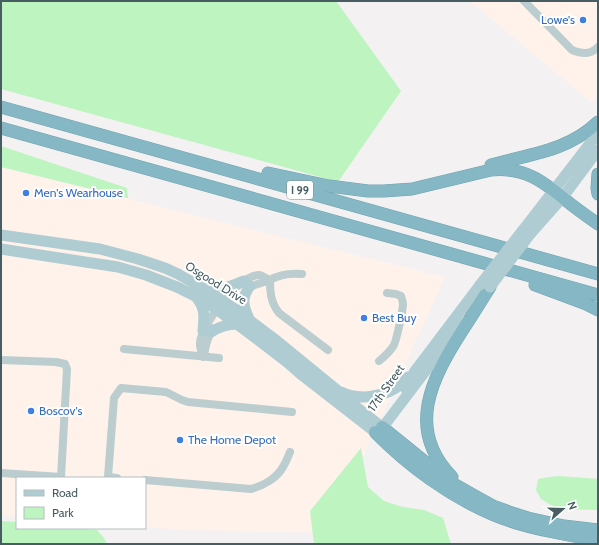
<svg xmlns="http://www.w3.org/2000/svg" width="599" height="545" viewBox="0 0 599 545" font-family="Cabin,sans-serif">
	<rect width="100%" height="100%" fill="#f4f1f2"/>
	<path fill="#fef2eb" d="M470 1H598V95L592 103Z
		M1 167 445 277 328 533 183 530 145 527V478H17V517L1 515Z"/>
	<path fill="#bdf4c0" d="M1 1H336L401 91 338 182 1 89Z
		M1 146 127 188 128 198 1 167Z
		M361 448 368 487 384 501 403 507 424 510 443 518 451 544H314L310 511Z
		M559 476 598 479V510L560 509 551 505 541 499 536 490 538 479 549 477Z
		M1 521 17 522V528H74L97 530 104 538 107 544H1Z"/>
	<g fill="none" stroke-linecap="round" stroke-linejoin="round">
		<defs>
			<path id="highway" d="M1 107 598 274
				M1 128 598 295
				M491 165C530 154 568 151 598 122
				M268 173 329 186 368 191H384L412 189 491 170C525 167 543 181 568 202 578 210 588 217 598 224
				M598 174 597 188 598 194
				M535 285 586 304 598 310
				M382 427 450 482 480 499 493 506 512 513 528 518 564 526 598 530
				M375 432C408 466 451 497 494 515 513 523 533 528 553 532 567 535 583 538 598 539
				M452 477C405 429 432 378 462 331 472 316 481 301 490 287"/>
		</defs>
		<use href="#highway" stroke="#70a4b0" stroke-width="13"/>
		<path stroke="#bbcdcf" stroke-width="8" d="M524 1 572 50C582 54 590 55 598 47
			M302 274C290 273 280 274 270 280 270 293 271 303 279 313L328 350
			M246 288 270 280
			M124 349 219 358
			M204 355 206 345 212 328
			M203 357C202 352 199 347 200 342 202 324 239 275 259 275 262 275 267 279 270 280
			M1 360 56 362 65 364 67 369 61 477 1 473
			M379 361C384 357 390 352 394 345 397 338 402 314 403 305 403 302 402 299 401 296L396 294 387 293
			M117 478 108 477 114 398 121 388 166 392 182 400 188 402 292 412
			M145 480 251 489C263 486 277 478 283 467 286 462 288 457 290 452"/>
		<path stroke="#afccd2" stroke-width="11" d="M523 230 598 133
			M531 233 563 197 598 150
			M1 235 100 249 138 259 165 268 178 274 206 290 232 307 277 341 337 390 350 402 382 427
			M1 249 118 267 146 275 177 287 195 296 212 306 237 324 287 362 303 376 375 432
			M206 290C222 291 230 286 244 281
			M197 298C206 310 204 317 203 331
			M250 321C244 308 240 299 250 286
			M211 332C219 327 227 324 237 324
			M405 388 408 383 415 371 480 285
			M341 392C359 401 386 397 401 384 403 382 405 379 408 377
			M377 431 386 423 462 323"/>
		<use href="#highway" stroke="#85b8c4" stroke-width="12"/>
		<path stroke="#afccd2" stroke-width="11" d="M480 285 523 230
			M490 287 531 233"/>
	</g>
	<g fill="#3f7fe0" stroke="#fff" stroke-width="1.5">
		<circle cx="583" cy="20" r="4"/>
		<circle cx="26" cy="193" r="4"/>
		<circle cx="364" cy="318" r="4"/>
		<circle cx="31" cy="411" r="4"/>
		<circle cx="180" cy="440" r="4"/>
	</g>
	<g text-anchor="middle" stroke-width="4" stroke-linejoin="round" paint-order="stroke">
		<rect fill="#fff" stroke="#7e8e90" stroke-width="1" x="287" y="181" width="26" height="18" rx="3"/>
		<g font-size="11" font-weight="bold" fill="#475d61">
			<text x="300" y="194">I 99</text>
		</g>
		<g font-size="12" fill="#366cbe" stroke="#fff" text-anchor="start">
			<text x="575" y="24" text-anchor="end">Lowe's</text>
			<text x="34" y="197">Men's Wearhouse</text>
			<text x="372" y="322">Best Buy</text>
			<text x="39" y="415">Boscov's</text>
			<text x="188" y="444">The Home Depot</text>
		</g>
		<g font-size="12" fill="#475d61" stroke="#fff">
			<text transform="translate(216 283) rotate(32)" y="4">Osgood Drive</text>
			<text transform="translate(386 388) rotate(-55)" y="4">17th Street</text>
		</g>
	</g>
	<rect width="599" height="545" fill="none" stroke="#475d61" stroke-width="4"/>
	<rect x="16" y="477" width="130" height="52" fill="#ffffff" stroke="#b5bec0"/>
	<rect x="24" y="490" width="20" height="6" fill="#afccd2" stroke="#b5bec0"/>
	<text x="52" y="497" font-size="12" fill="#475d61">Road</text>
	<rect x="24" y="507" width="20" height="12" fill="#bdf4c0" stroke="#b5bec0"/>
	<text x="52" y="517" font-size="12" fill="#475d61">Park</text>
	<g transform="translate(563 509) rotate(70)" stroke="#ffffff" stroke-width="3" paint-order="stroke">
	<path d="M0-3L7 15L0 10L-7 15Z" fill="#475d61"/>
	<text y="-6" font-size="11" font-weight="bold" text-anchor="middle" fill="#475d61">N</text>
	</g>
</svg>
